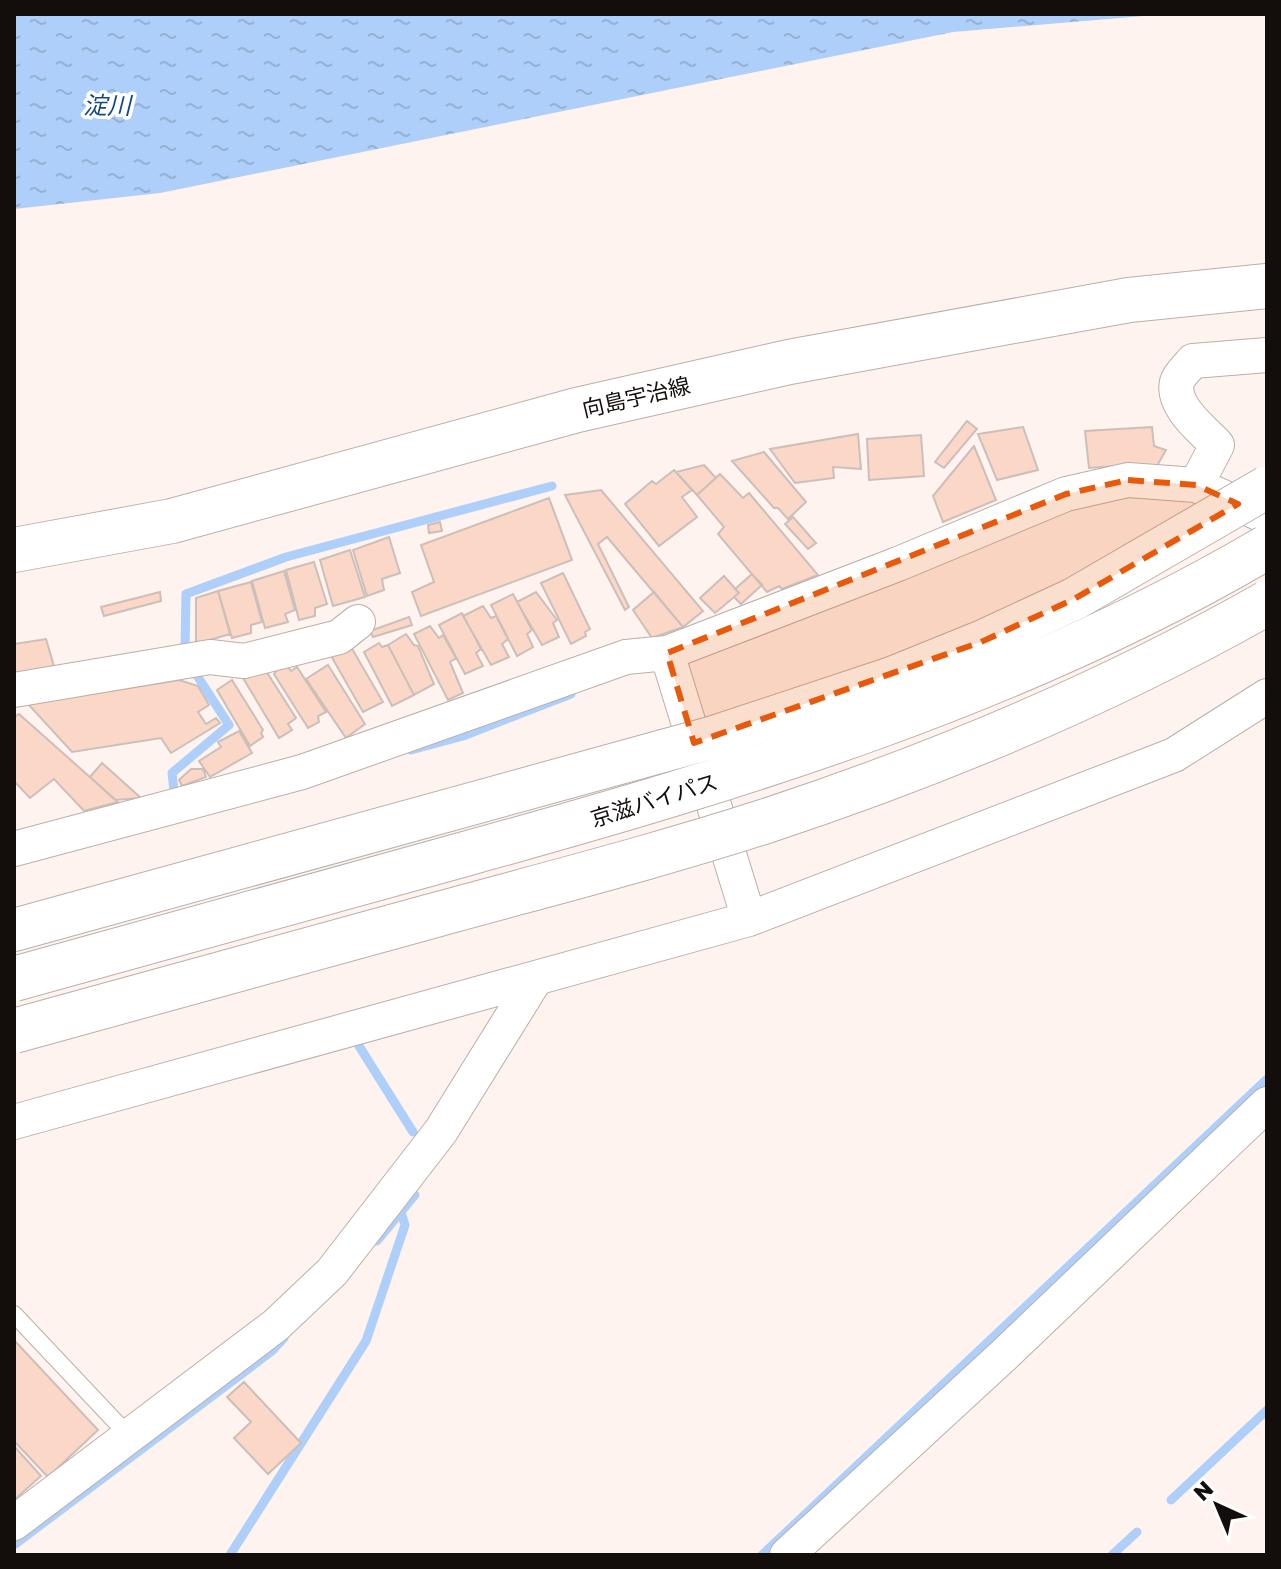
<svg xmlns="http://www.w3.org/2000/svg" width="1281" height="1569" viewBox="0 0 1281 1569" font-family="'Golos Text','Noto Sans JP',sans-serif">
	<defs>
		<pattern id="water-ripples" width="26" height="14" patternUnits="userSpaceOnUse" patternTransform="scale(2)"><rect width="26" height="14" fill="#aecff9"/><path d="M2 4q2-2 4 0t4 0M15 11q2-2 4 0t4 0" fill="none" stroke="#95b1d4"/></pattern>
	</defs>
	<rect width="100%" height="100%" fill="#fef3ee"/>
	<path fill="url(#water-ripples)" d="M14 14H1167L953 32 160 193 14 209Z"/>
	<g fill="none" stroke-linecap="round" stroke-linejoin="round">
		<path stroke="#aecff9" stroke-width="9" d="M185 649 186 594 286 557 552 486
			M411 750 463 736 571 694
			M179 797 174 791 172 773 229 725 196 674
			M359 1046 413 1132
			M377 1241 415 1195
			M1171 1500 1267 1410
			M14 1545 272 1351 284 1338
			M230 1555 366 1341 405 1225 401 1212
			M762 1555 1267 1079
			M1112 1555 1137 1532"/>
	</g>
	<path fill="#fad7c6" stroke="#ccbfb9" stroke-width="2" d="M967 421 977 429 944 468 935 462Z
		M1023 427 1038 470 997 480 978 434Z
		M1152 427 1154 446 1166 450 1154 471 1117 466 1089 468 1085 431Z
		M858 434 861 469 833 467 834 478 795 483 770 449Z
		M921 435 924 476 869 480 867 439Z
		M974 446 996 500 943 522 933 496Z
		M764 452 806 502 788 519 778 508H774L732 461Z
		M704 465 716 478 697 495 676 472Z
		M674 470 692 490 682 497 697 517 659 546 625 504 652 481 656 484Z
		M720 474 743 498 749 493 818 575 782 589 779 586 767 592 718 534 724 527 697 495Z
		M601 490 703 611 683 627 607 537 598 544 629 607 625 610 565 495Z
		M549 498 572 560 421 616 412 592 434 582 421 545Z
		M793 517 816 543 808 549 785 524Z
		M440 522 442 531 429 533 428 525Z
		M389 537 400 573 382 579 384 590 367 596 353 550Z
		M350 550 365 597 333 606 320 560Z
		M314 562 327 604 315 608V616L299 620 286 570Z
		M284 571 295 610 285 614 288 622 265 628 252 581Z
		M563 573 590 629 585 632 586 636 571 644 541 583Z
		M752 574 762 585 741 604 734 597 739 593 735 589Z
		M724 576 739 593 715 613 700 598Z
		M251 582 262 622 251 625V633L232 638 218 591Z
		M218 591 230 634 196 644V598Z
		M160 592 161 601 104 616 101 607Z
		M536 592 557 620 553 623 559 637 542 645 517 602Z
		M654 592 683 627 652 638 633 610Z
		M513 594 532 630 527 634 533 647 517 656 491 605Z
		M483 606 491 618 496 616 508 639 502 644 509 657 491 665 463 616Z
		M462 613 481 649 476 653 483 666 465 674 439 625Z
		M409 617 412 625 373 637 370 631Z
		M430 626 439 638 443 635 456 658 450 662 463 693 448 700 414 634Z
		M406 634 414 645 418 646 434 684 414 695 388 645Z
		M46 639 54 666 14 675V644Z
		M379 643 382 647 388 645 414 695 392 706 364 652Z
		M351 647 383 702 363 712 330 654Z
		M328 665 365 724 346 738 306 679Z
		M288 667 291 671 297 667 326 712 318 716 319 722 308 728 274 674 278 669Z
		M266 671 296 718 288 724 292 730 279 738 243 678Z
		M179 680 198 686 209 705 198 712 206 724 216 718 220 723 171 753 161 738 72 752 28 704Z
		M232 680 263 730 261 733 263 737 250 746 217 690Z
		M14 714 16 716 19 714 118 802 84 811 54 779 30 798 14 781Z
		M239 731 252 753 210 777 199 761 221 747 218 742Z
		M102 763 141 798 115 800 90 777Z
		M191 769H203L206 777 182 786 179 780Z
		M14 1340 98 1430 48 1477 14 1441Z
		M244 1382 301 1443 268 1474 234 1438 251 1422 227 1397Z
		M14 1446 41 1476 14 1500Z"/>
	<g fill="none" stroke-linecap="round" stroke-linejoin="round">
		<defs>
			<path id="service" d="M14 1314 129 1436"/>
			<path id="minor" d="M1196 485 1217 445C1203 430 1171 406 1177 382 1179 375 1188 367 1193 361L1267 355
				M667 653 749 919
				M14 690 210 657 244 661 339 637 358 622
				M14 849 302 772 626 657 667 653 898 564 1066 494 1128 480 1196 485 1267 517
				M14 1122 749 919 1174 755 1267 696
				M14 1523 276 1325 332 1272 441 1131 536 978
				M787 1555 1004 1355 1267 1104"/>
			<path id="tertiary" d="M14 930 663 751"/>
			<path id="secondary" d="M14 550 172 521 577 410 789 362 1129 300 1267 286"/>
		</defs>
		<use href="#service" stroke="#bbafa9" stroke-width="18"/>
		<use href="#minor" stroke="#bbafa9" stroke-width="36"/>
		<use href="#tertiary" stroke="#bbafa9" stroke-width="44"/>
		<use href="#secondary" stroke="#bbafa9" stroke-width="46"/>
		<use href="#service" stroke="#fff" stroke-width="16"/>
		<use href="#minor" stroke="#fff" stroke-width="34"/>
		<use href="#tertiary" stroke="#fff" stroke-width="42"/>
		<use href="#secondary" stroke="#fff" stroke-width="44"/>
		<defs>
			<path id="tertiary-bridge" d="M663 751 714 737 892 678 981 642 1074 599 1267 487"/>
			<path id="motorway-bridge" d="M14 979C164 938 314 896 465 854 740 778 1019 693 1267 547
				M14 1031C156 992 297 953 439 914 548 884 658 856 766 821 939 764 1108 693 1267 603"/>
		</defs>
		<use href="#tertiary-bridge" stroke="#bbafa9" stroke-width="44" stroke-linecap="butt"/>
		<use href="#motorway-bridge" stroke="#bbafa9" stroke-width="46" stroke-linecap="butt"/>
		<use href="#tertiary-bridge" stroke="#fff" stroke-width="42"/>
		<use href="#motorway-bridge" stroke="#fff" stroke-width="44"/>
	</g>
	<path fill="#e8590c" fill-opacity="0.2" stroke="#e8590c" stroke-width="6" stroke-dasharray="16 10" stroke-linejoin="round" d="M1128 480 1196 485 1238 504 1074 599 981 642 694 743 667 653 1066 494Z"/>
	<g text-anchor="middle" stroke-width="7" stroke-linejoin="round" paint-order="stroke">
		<g font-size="22" fill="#130e0c" stroke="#fff">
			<text transform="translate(636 397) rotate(-13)" y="8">向島宇治線</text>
			<text transform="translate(654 800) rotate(-17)" y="8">京滋バイパス</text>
		</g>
		<g font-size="24" font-style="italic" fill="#134986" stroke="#fff">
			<text x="107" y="114">淀川</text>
		</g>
	</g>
	<rect width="1281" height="1569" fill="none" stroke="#130e0c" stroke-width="32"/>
	<g transform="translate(1217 1505) rotate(316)" stroke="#ffffff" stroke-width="6" paint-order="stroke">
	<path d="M0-6L14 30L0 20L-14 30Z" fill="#130e0c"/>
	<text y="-12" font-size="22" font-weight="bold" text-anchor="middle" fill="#130e0c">N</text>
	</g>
</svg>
